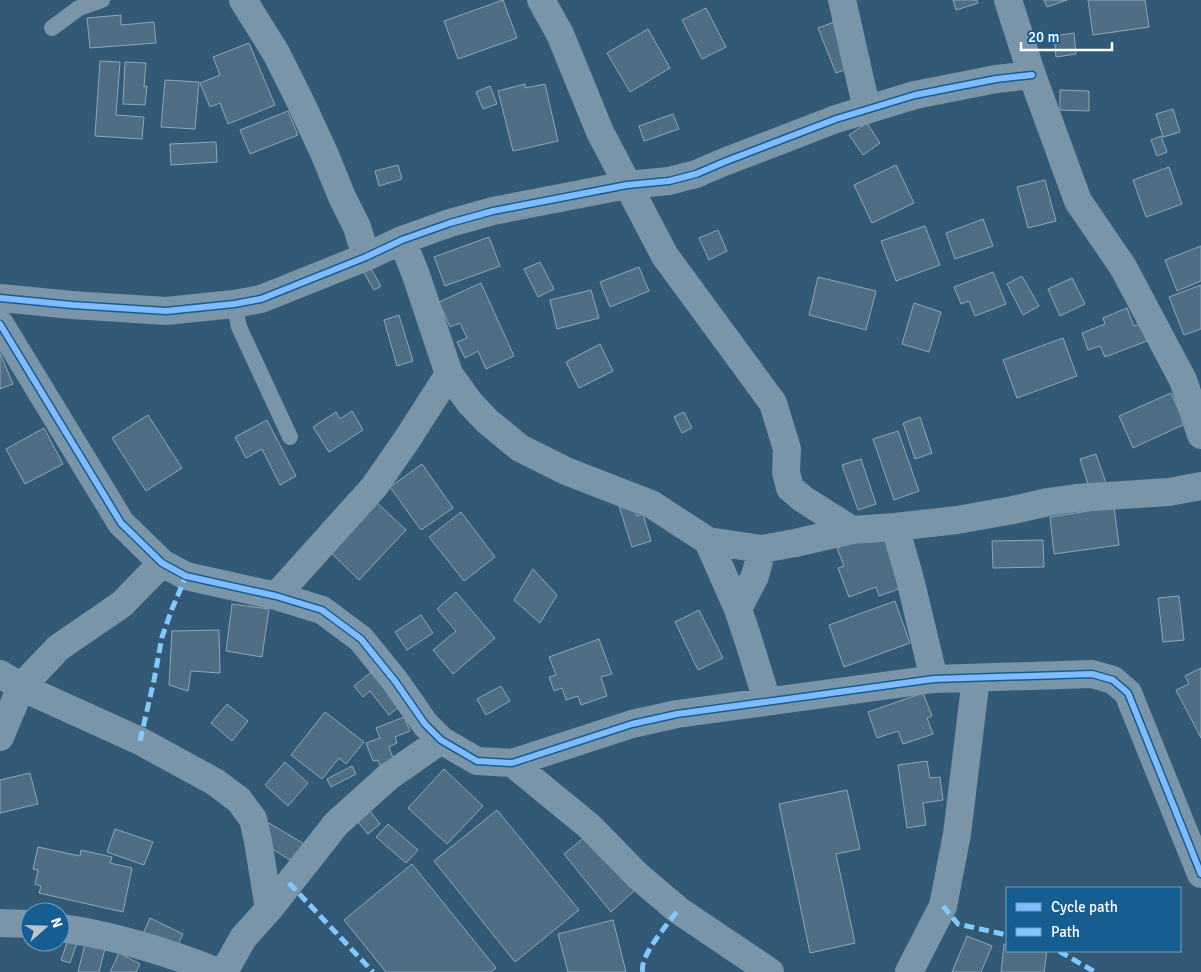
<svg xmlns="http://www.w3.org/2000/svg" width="1201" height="972" viewBox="0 0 1201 972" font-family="Signika,sans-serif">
	<rect width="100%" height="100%" fill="#325975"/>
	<path fill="#4f6e84" stroke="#8fa6b6" d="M503 0 517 38 458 59 444 21Z
		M953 0H977L978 3 956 10Z
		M1044 0H1067L1047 7Z
		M1088 0H1145L1149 27 1093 35Z
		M706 8 726 47 702 59 682 20Z
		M121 15V25L154 22 156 43 90 48 87 18Z
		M837 21 850 68 836 73 818 28Z
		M648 29 670 68 630 92 607 53Z
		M1074 33 1076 54 1056 57 1054 36Z
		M249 43 275 105 228 124 220 103 210 107 200 83 220 75 213 57Z
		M100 61 120 62 116 115 144 117 142 139 95 136Z
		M125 62 146 63 144 87 147 86 145 105 123 104Z
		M165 80 199 82 195 129 161 127Z
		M525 84V88L545 84 558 141 513 151 498 91Z
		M490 86 497 104 483 109 476 92Z
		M1060 90 1089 91V111L1060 110Z
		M1173 109 1180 132 1163 137 1156 114Z
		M288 111 298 135 250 154 240 130Z
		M673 114 679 129 644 141 639 126Z
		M867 123 880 143 863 155 849 135Z
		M1161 136 1167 152 1157 156 1151 140Z
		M216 142 217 162 171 165 170 144Z
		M398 165 402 179 379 186 375 171Z
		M896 165 914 203 872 223 854 185Z
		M1169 167 1182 204 1146 217 1133 180Z
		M1045 180 1056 221 1028 228 1017 187Z
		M983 219 993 246 955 259 946 233Z
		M925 226 940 265 896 281 881 241Z
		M718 230 727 251 709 260 699 238Z
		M489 237 500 266 445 286 434 257Z
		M1201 246V281L1177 291 1165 260Z
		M540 262 554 289 538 297 524 269Z
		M370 267 381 286 374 290 363 271Z
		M639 267 649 291 610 307 600 282Z
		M993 272 1006 304 975 316 969 301 961 304 954 287Z
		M1022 276 1039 306 1023 315 1007 284Z
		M818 277 876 291 866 330 809 315Z
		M1072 278 1085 304 1060 316 1048 289Z
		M481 283 514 356 486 369 478 351 465 358 457 342 467 338 460 323 450 327 439 302Z
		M1201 285V329L1184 335 1169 297Z
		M591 290 599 318 557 329 550 300Z
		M914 303 941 312 929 352 902 344Z
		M1127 308 1134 326 1140 324 1147 341 1105 357 1100 346 1088 350 1082 333 1105 324 1103 318Z
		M399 315 413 361 397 366 384 320Z
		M1063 338 1077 376 1017 398 1003 360Z
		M600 344 613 371 579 388 566 362Z
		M0 353 13 384 0 389Z
		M1171 393 1185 424 1133 448 1119 416Z
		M352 411 363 430 329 452 313 427 336 412 340 419Z
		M684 412 692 428 682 433 674 417Z
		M148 415 182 468 146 491 112 438Z
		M920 417 932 453 915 459 903 423Z
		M267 420 296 476 280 485 262 449 246 458 235 437Z
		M44 428 63 464 25 484 6 449Z
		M898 431 919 491 894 500 873 439Z
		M1096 454 1107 486 1090 491 1080 459Z
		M861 459 876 504 858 510 842 465Z
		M422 464 453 508 421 530 390 487Z
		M372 498 406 530 359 580 325 547Z
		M632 502 637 516 643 514 651 541 632 547 619 506Z
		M1114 507 1119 545 1054 554 1050 517Z
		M461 512 495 557 464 581 429 537Z
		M884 531 904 587 879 596 876 587 849 597 838 568 844 566 837 548Z
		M1043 540 1044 567 993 568 992 541Z
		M533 569 557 595 540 623 514 600Z
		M456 592 495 638 453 674 433 650 456 631 437 609Z
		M1179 596 1184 640 1163 642 1158 598Z
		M895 601 910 643 844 667 829 625Z
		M232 604 269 609 262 657 226 651Z
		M699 610 723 658 698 670 675 622Z
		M421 615 433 633 407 650 395 632Z
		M219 630 220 673 191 671 188 691 169 685 172 631Z
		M599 639 612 674 601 677 607 696 581 705 578 696 566 700 562 688 554 691 549 677 556 675 549 657Z
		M376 668 404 703 389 715 370 691 363 697 354 686Z
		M1201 668V738L1176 690 1189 684 1185 676Z
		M501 686 510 701 486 715 477 699Z
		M923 693 932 716 927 718 933 734 903 744 898 731 877 738 868 712Z
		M227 704 248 721 232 741 211 723Z
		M325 712 364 742 346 764 339 758 322 779 291 755Z
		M404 717 410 731 395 737 397 743 389 747 396 766 382 771 378 760 373 761 366 743 380 738 376 728Z
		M927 761 930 778 940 777 943 800 923 803 926 825 907 828 898 765Z
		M285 762 308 783 288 806 265 785Z
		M352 766 356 774 331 787 327 779Z
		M444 769 483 806 447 844 408 808Z
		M30 773 38 804 0 813V780Z
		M847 790 860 849 836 854 855 943 810 953 779 804Z
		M364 803 380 824 368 834 351 813Z
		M497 810 579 910 515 962 434 861Z
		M269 823 306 845 295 863 259 841Z
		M388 824 418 850 406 863 376 837Z
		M115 829 153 842 144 865 107 852Z
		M592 831 636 889 611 912 564 854Z
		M38 847 80 856 81 850 112 857 110 863 132 868 123 912 39 893 41 886 35 884 38 870 33 869Z
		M412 864 496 968 491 972H386L344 920Z
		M150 918 183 934 175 951 142 936Z
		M613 920 626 972H568L558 934Z
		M70 934 79 937 70 963 61 960Z
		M87 936 107 941 99 972H78Z
		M967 936 992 946 981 972H952Z
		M1004 944 1007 945V951H1047L1044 972H1001Z
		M119 953 140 964 136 972H110Z"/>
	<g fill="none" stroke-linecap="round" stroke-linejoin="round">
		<path stroke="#7a95a8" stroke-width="16" d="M52 28 79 8 102 0
			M234 304 239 327 290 437"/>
		<path stroke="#7a95a8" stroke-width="28" d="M243 0 276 53 300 101 325 155 342 197 357 227 366 257
			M541 0 560 34 600 132 665 256 773 403 787 449 786 472 790 488 803 499 852 530
			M842 0 867 110
			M1008 0 1032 75 1078 201 1123 267 1183 380 1201 435
			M402 240 416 275 449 374 470 403 487 421 520 448 566 471 651 504 708 541 762 549 795 543 852 530 895 527 957 520 1013 510 1048 502 1076 498 1169 492 1201 486
			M0 298 72 305 166 311 234 304 261 299 366 257 402 240 450 223 493 211 627 185 669 181 696 174 724 162 836 119 915 95 996 79 1032 75
			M0 324 121 523 162 563 186 576 276 596 322 610 361 639 395 681 425 724 441 740 477 761 512 763 632 724 677 714 934 679 1092 674 1113 680 1128 693 1201 874
			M895 527 910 579 934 679
			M708 541 738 609 749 642 767 701
			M276 596 374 487 406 441 449 374
			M738 609 755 576 762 549
			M0 674 21 687 140 741 215 782 239 800 253 819 258 841 269 909
			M0 737 21 687 58 648 122 604 162 563
			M512 763 589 826 638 876 678 910 770 972
			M0 923 30 924
			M60 928C114 935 167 952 218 972
			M224 972 243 938 269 909 336 824 388 777 441 740
			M909 972 943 906 957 834 976 678"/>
		<path stroke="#80caff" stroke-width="5" stroke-dasharray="10 5" stroke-linecap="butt" d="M140 741 154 680 162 637 172 609 186 576
			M289 883 373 972
			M943 906 958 924 1007 935
			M1059 951 1095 972
			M643 972C638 957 669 923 678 910"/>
		<defs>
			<path id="cycleway" d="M0 298 72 305 166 311 234 304 261 299 366 257 402 240 450 223 493 211 627 185 669 181 696 174 724 162 836 119 915 95 996 79 1032 75
				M0 324 121 523 162 563 186 576 276 596 322 610 361 639 395 681 425 724 441 740 477 761 512 763 632 724 677 714 934 679 1092 674 1113 680 1128 693 1201 874"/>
		</defs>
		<use href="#cycleway" stroke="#165e91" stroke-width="9"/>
		<use href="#cycleway" stroke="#80bcff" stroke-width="6"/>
	</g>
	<rect x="1006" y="887" width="175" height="65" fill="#165e91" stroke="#739ebd"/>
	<rect x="1016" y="903" width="25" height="8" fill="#80bcff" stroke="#739ebd"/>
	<text x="1051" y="912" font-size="15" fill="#ffffff">Cycle path</text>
	<rect x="1016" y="928" width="25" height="8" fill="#80caff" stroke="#739ebd"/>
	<text x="1051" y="937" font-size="15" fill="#ffffff">Path</text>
	<g transform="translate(45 927) rotate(70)"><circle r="24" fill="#165e91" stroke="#739ebd"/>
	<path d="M0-4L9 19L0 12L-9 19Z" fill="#b7c5cf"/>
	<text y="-8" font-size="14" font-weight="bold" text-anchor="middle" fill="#ffffff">N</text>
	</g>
	<path d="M1021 42v8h91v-8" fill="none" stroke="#ffffff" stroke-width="2.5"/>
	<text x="1028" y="42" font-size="15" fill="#ffffff" stroke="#165e91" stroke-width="4" paint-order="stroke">20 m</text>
</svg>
